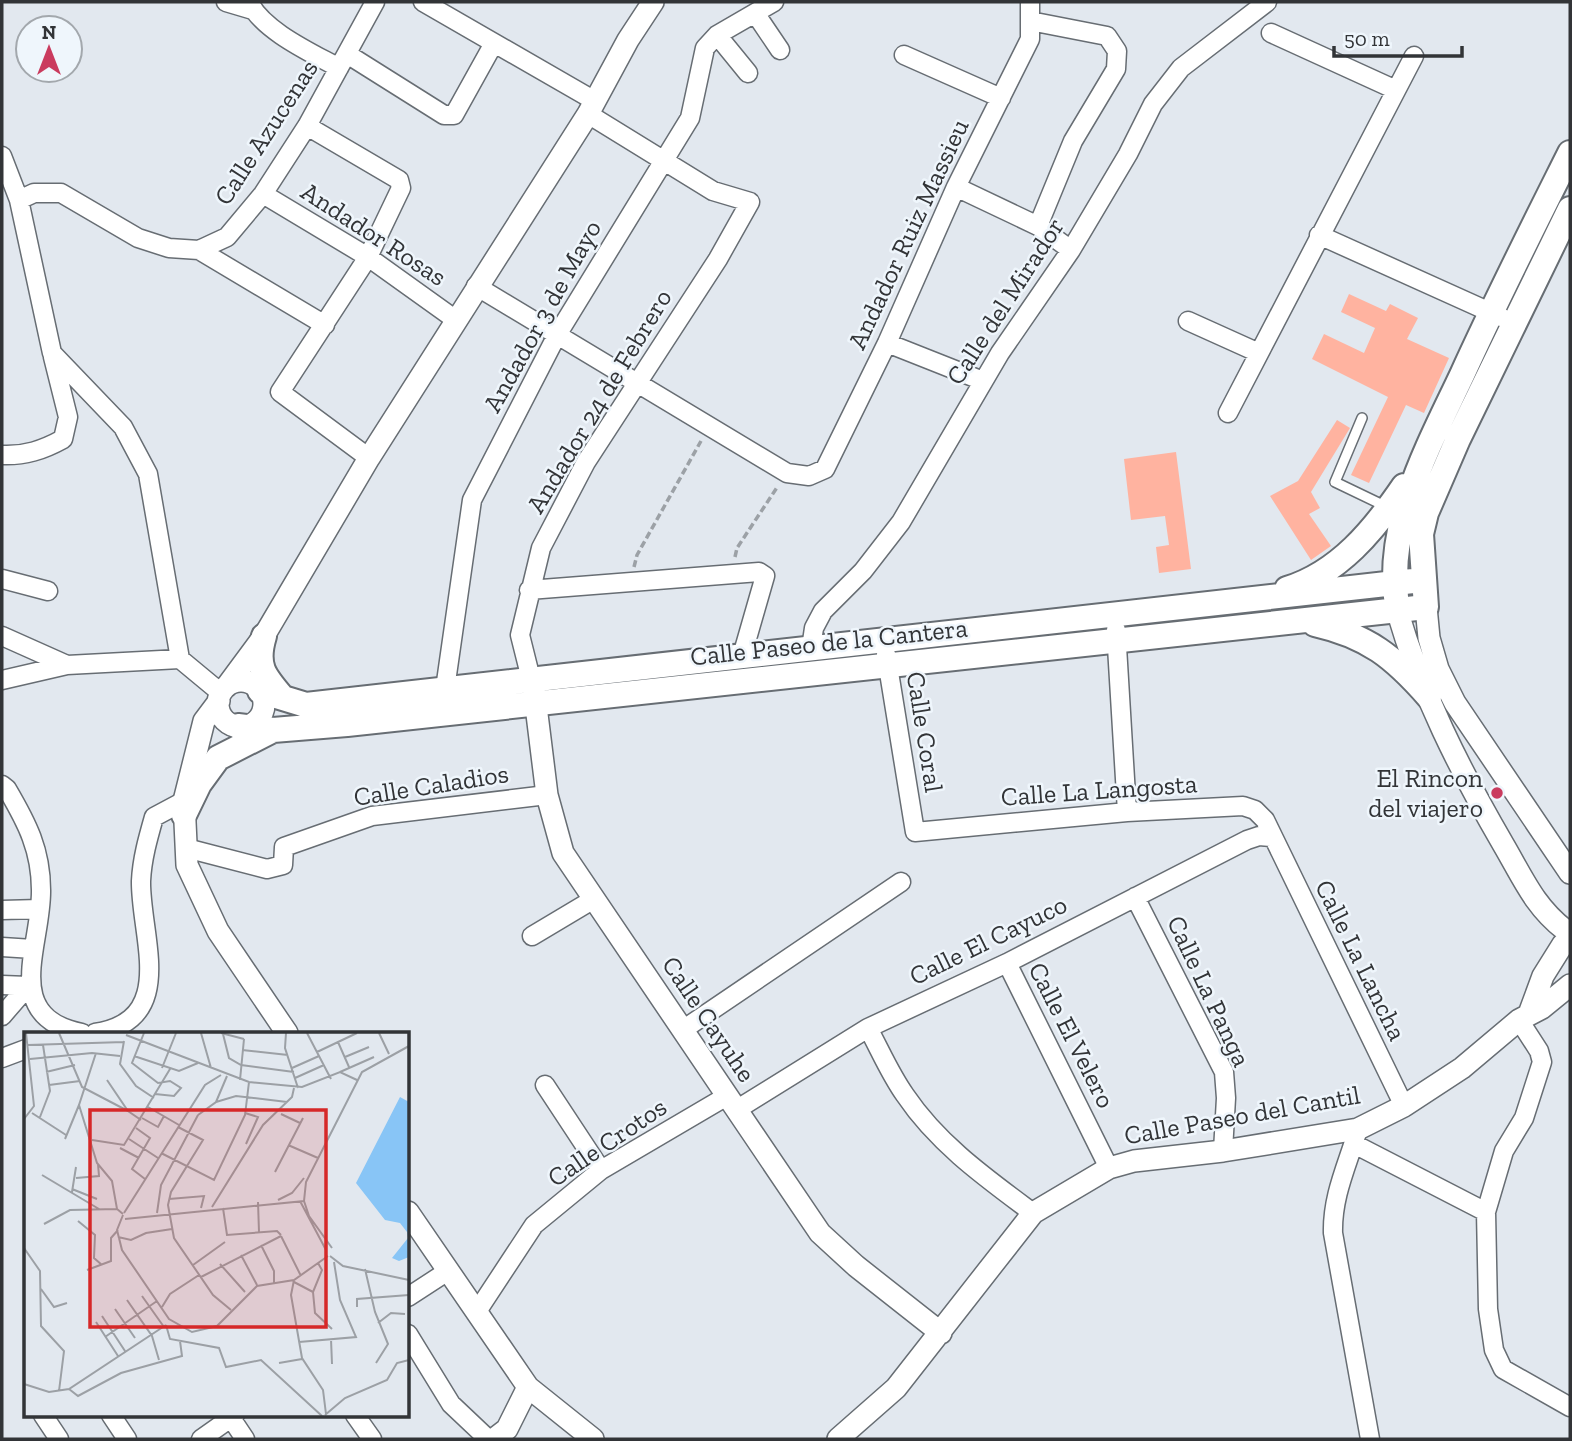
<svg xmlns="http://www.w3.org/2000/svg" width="1572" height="1441" viewBox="0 0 1572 1441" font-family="'Zilla Slab',serif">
	<rect width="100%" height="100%" fill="#e2e8ef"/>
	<path fill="#ffb3a0" d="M1349 294 1386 311 1390 304 1418 318 1407 339 1449 358 1424 413 1406 405 1369 483 1351 475 1388 397 1312 359 1324 334 1364 353 1375 328 1341 312Z
		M1337 420 1350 428 1311 492 1320 508 1309 514 1331 546 1311 560 1270 496 1298 481Z
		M1176 452 1191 569 1159 573 1156 547 1169 545 1165 516 1131 520 1124 459Z"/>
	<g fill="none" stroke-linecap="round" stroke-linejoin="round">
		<defs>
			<path id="service" d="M1362 418 1335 482 1387 507"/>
			<path id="minor" d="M226 2 253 10
				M249 2C263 31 312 53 339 68
				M423 2 595 101
				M755 13 780 50
				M1030 21 1107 36 1117 51 1116 69 1073 141 1038 226
				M1271 33 1396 90
				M717 35 748 73
				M347 54 444 115H454L494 43
				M904 55 1001 98
				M307 126 399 180 401 188 368 257 280 392 369 458
				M2 156 19 200 52 353 123 427 148 474 180 659 221 693
				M956 187 1038 226 1071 250
				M263 194 368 257 456 320
				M19 200 34 193H61L138 238 169 248 199 250 227 237 263 194 307 126 375 2
				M1319 235 1501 317
				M199 250 325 325
				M476 286 787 473 809 476 825 469 887 343 956 187 1030 39V2
				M1188 321 1259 353
				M887 343 983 381
				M1228 413 1414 56
				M2 455C25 456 43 450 63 439L68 417 53 357
				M2 579 48 591
				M529 590 759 572 765 576 742 656
				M1116 630 1127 812
				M2 636 67 665
				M811 648 814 628 823 611 863 571 901 522 1000 353 1071 250 1128 154 1153 104 1181 68 1267 2
				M886 654 915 832 1127 812 1243 806 1255 810 1265 820 1404 1106
				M531 679 520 635 541 548 586 462 718 259 750 202 713 191 588 114
				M2 680 67 665 180 659
				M445 689 472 500 557 335 690 118 705 48 717 35 774 2
				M2 785 7 789C27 823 41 850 41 890 42 945 0 1017 82 1033
				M186 848 267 869 283 865 284 847 372 816 547 795
				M1135 897 1224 1072 1226 1098 1223 1151
				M2 910 39 909
				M532 936 594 899
				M2 947 33 949
				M1007 963 1109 1168
				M2 985 28 986
				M2 1016 28 986
				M1519 1020 1539 1051 1542 1062 1524 1118 1504 1151 1486 1212 1488 1309 1494 1350 1503 1369 1570 1407
				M868 1028C880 1050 890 1074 905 1095 938 1144 986 1178 1033 1213
				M684 1029 901 882
				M95 1033C179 1020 140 936 141 881 142 859 148 838 154 817L184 801 191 800
				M2 1058 26 1049
				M545 1085 601 1170
				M736 1110 868 1028 1007 963 1247 840 1259 836 1271 837
				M1358 1129C1348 1164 1332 1195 1333 1233L1370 1439
				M1354 1144 1486 1212
				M408 1297 448 1271
				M478 1310 534 1225 601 1170 727 1096
				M408 1334 451 1404 488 1439
				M43 1415 59 1439
				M111 1415 127 1439
				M229 1415 245 1439
				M355 1415 372 1439
				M201 1439 235 1415"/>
			<path id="tertiary" d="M1426 607 1429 638 1438 669 1455 703 1570 873
				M1397 610C1421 693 1460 770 1503 844 1523 878 1534 906 1565 930
				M218 704a23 23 0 1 1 46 0a23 23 0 1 1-46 0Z
				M227 686 264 636 369 458 588 114 628 40 653 2
				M534 690 547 795 563 853 820 1233 856 1266 941 1333
				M219 701 204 721 184 801 187 865 218 931 287 1033
				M1529 1014 1543 976 1563 944
				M408 1212 528 1387 593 1439
				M494 1439 507 1429 528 1387
				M838 1439 896 1388 1033 1213 1109 1168 1134 1161 1223 1151 1358 1129 1404 1106 1462 1068 1519 1020 1542 1008 1570 985"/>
			<path id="secondary" d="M1287 589C1339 573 1374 530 1404 486
				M1396 597C1388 518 1429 445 1462 375 1496 300 1533 227 1570 153
				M1315 624C1368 636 1394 657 1429 697
				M264 636C255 666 264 676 283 698
				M260 691 306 705 1422 580
				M238 726 273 730 347 724 1426 607 1421 534 1426 513 1458 439 1570 209
				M184 815 199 784 218 758 273 730"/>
		</defs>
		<use href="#service" stroke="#676d73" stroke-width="12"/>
		<use href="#minor" stroke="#676d73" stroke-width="21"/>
		<use href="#tertiary" stroke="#676d73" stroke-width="24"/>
		<use href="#secondary" stroke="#676d73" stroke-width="28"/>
		<path stroke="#9ca1a6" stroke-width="3.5" stroke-dasharray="7 3.5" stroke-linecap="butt" d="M735 557 737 548 778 486
			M634 567 637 555 701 441"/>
		<use href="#service" stroke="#fff" stroke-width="9"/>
		<use href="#minor" stroke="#fff" stroke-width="18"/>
		<use href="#tertiary" stroke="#fff" stroke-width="21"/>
		<use href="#secondary" stroke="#fff" stroke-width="24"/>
	</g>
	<circle fill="#ca3b5e" stroke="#eff6fc" stroke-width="2.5" cx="1497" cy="793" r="7"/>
	<g text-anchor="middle" stroke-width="5" stroke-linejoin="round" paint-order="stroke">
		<g font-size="26" fill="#323437" stroke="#eff6fc">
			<text transform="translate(266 132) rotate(-57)" y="9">Calle Azucenas</text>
			<text transform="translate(374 234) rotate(33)" y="9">Andador Rosas</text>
			<text transform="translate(908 234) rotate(-65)" y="9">Andador Ruiz Massieu</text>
			<text transform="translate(1005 301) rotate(-57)" y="9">Calle del Mirador</text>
			<text transform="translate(542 316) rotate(-61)" y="9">Andador 3 de Mayo</text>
			<text transform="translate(599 401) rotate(-59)" y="9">Andador 24 de Febrero</text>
			<text transform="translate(829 642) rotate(-6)" y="9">Calle Paseo de la Cantera</text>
			<text transform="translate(925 732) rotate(81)" y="9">Calle Coral</text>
			<text transform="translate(431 785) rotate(-9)" y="9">Calle Caladios</text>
			<text transform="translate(1099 790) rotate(-4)" y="9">Calle La Langosta</text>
			<text transform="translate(988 940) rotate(-26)" y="9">Calle El Cayuco</text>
			<text transform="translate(1361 960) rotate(64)" y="9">Calle La Lancha</text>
			<text transform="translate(1209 991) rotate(65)" y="9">Calle La Panga</text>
			<text transform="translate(709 1019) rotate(56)" y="9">Calle Cayuhe</text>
			<text transform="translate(1072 1035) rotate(63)" y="9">Calle El Velero</text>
			<text transform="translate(1242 1115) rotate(-10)" y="9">Calle Paseo del Cantil</text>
			<text transform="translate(607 1142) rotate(-34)" y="9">Calle Crotos</text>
		</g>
		<g font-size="26" fill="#323437" stroke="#eff6fc" text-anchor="end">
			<text x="1483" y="787">El Rincon<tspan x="1483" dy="30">del viajero</tspan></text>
		</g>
	</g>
	<g transform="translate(24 1032)">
		<rect width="385" height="385" fill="#e2e8ef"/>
		<path d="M376 65 385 70V225L375 229 368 226 384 206 383 200 376 191 361 188 332 151Z" fill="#88c5f6"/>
		<path fill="none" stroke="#9ca0a5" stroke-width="2" d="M35 1 58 55 104 79M120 1 108 31 134 51 146 49 157 56 150 64 131 62M177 1 187 36M197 1 220 7M262 1 261 16 274 56M283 1 307 47M355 1 365 22M199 2 205 26 217 33 270 40M102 3 225 50 278 55 316 40 333 48M100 9 96 32 112 54 130 66M314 10 325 35M4 13 100 10M218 18 264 23M293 20 333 1M72 21 55 73 73 131 88 149 93 177 99 182M110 24 155 39 174 31M321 25 345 15M6 27 68 21 96 24M138 36 152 1M268 36 295 24M22 40 51 33M316 40 350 25M271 46 300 33M83 48 104 79 117 88M216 48 220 7M25 53 56 49M192 70 212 64 263 70M124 75 155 93M8 81 42 103M221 81 234 85 222 112M257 82 276 91M174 83 192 70 203 44M16 85 26 59 19 13M118 86 134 95 140 84M0 87 10 74 2 1M154 95 179 108 147 160 144 173 150 206 189 263 207 278M112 96 126 106 108 137 121 147M41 107 55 73M105 107 134 126M68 108 100 113 146 37M264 113 294 126M96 116 115 126M137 121 190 148 221 83 225 50M251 140 279 86M18 143 75 177M52 146 75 144 74 132M48 157 73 167M48 160 52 135M145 167 180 164 177 176M254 168 268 161 280 146M276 169 302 218M280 169 285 184 308 216M234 170 235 200M188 175 239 93 268 65 270 56M199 176 203 203 253 199 257 203M100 181 181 53 197 43M133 181 137 153 174 83M99 183 93 198 98 218 145 287 168 300 193 294 233 254 270 248 304 224M101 187 280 169 282 150 338 40 385 14M54 189 71 203 70 226 78 233M20 192 46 178 93 177M257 204 277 244M94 205 107 208 122 201 148 197M237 213 250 239V251M0 216 16 239 17 294 40 319 35 359M217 223 233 253M306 224 319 234 385 248M294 231 298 238 289 260 291 281 308 297M196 232 221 260M169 233 201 210M341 237 351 280 364 312 352 331M63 238 87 229V206L94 198M177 245 257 204M270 248 267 263 278 326 299 358 302 382M270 250 289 260M17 257 30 275 43 271M118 264 140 295M103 268 128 304 135 328M138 275 146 262 175 243M333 275V267L385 263M91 277 111 306M78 284 101 319M72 290 94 324M354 291 367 281 381 282M142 293 146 307 195 316 202 335 237 328 298 384M81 305 133 269M307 307 308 332M275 310 332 305 316 268 310 230M255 331 278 327M0 352 25 360 45 357 142 293M45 357 54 364 97 341 158 324 156 309M301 383 321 366 363 348 373 331 385 328"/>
		<path fill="#d62828" fill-opacity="0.15" stroke="#d62828" stroke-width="3.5" d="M66 78H302V295H66Z"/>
		<rect width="385" height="385" fill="none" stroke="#323437" stroke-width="3.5"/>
	</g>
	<rect width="1572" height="1441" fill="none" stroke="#323437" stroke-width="7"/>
	<g transform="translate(49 49)"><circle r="33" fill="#eff6fc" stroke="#a3a8ad" stroke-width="2"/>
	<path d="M0-5L12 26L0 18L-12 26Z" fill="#ca3b5e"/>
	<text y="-10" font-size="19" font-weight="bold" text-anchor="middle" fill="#323437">N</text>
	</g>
	<path d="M1334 46v10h128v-10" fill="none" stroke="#323437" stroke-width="3.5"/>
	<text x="1344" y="46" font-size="21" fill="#323437" stroke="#eff6fc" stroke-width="5" paint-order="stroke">50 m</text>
</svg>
